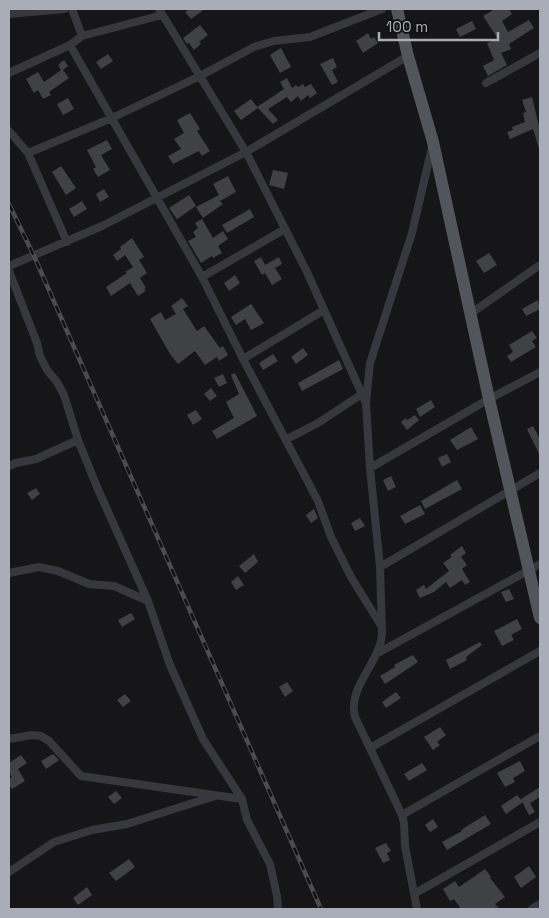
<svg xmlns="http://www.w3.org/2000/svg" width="549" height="918" viewBox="0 0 549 918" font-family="'Space Grotesk',sans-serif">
	<rect width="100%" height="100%" fill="#161618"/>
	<path fill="#404145" d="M190 9H205L191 19 185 12Z
		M495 9H509L512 14 502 21 508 32 529 20 534 28 509 44 511 49 501 53 507 65 488 76 483 66 494 60 487 43 498 39 483 16Z
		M472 21 476 29 460 37 456 29Z
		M200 25 208 35 199 42 201 44 194 50 189 43 187 44 183 38Z
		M368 33 371 39 374 37 378 43 363 53 356 41Z
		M281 48 291 67 280 73 270 55Z
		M108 54 113 61 101 69 96 62Z
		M333 58 337 67 332 70 338 82 332 85 320 64Z
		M64 60 68 66 63 70 69 78 49 92 51 95 43 99 38 90 34 93 26 79 38 72 44 82 61 70 58 65Z
		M287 78 292 88 296 85 298 87 303 84 305 87 311 84 317 93 310 98 308 95 301 101 298 96 291 102 287 97 268 109 278 120 273 124 257 107 284 89 280 82Z
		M532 97 540 130V148L539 149 533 129 510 139 507 132 513 130 512 127 525 122 523 113 526 112 522 100Z
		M68 98 74 109 63 115 57 104Z
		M251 99 258 108 241 120 234 111Z
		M190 113 200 129 197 131 210 151 202 156 199 151 173 164 168 156 181 149 174 139 184 133 177 120Z
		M107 140 112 149 101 155 110 170 98 177 93 169 96 167 87 150Z
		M61 166 76 188 66 195 52 172Z
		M273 170 288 173 284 189 269 185Z
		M228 176 236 192 220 201 223 204 203 218 196 207 219 195 213 184Z
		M104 189 109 197 100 202 96 194Z
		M189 195 196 206 177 219 169 208Z
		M82 201 87 209 74 217 69 209Z
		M250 209 254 217 227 233 222 225Z
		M202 219 213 238 223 231 228 239 218 246 222 253 213 258 212 256 201 263 188 241 196 237 193 232 198 228 195 223Z
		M132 238 144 257 139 260 147 273 140 278 146 288 144 289 146 291 138 296 130 283 111 296 106 287 127 273 125 272 133 267 125 255 117 261 113 255 121 249 120 247Z
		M489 253 497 265 484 273 476 261Z
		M261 257 265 265 279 257 282 264 275 268 282 279 272 285 265 273 262 275 254 261Z
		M235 275 240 283 229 291 224 283Z
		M182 298 188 306 183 309 197 331 204 326 220 348 223 346 228 355 219 361 217 357 205 365 195 351 178 364 170 354 150 319 161 312 165 320 176 314 171 306Z
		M538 300 540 309 526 316 522 309Z
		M251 304 264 323 251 330 245 319 236 325 231 317Z
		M532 331 537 338 532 341 536 347 511 362 507 356 513 352 509 345Z
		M303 348 308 355 296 364 291 357Z
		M273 354 278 361 263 370 259 363Z
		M339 360 343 369 302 391 298 383Z
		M235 373 257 416 217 439 212 431 234 418 226 402 239 394 231 375Z
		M223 374 227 383 219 387 214 378Z
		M211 388 217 396 210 401 204 394Z
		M431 400 435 407 420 417 416 409Z
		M196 410 202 419 193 425 187 415Z
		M415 415 419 420 407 430 401 422 406 418 407 420Z
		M533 426 540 439V456L527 429Z
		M471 427 478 439 457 450 450 440Z
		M447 454 451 462 442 467 438 458Z
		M391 476 396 487 388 491 383 480Z
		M457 480 462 489 425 509 421 501Z
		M36 488 40 494 32 500 27 493Z
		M420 505 425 514 405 524 400 516Z
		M314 509 318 518 311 523 306 515Z
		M360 518 365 526 355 531 351 523Z
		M462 546 466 553 461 557 467 565 462 569 470 582 465 585 462 580 450 588 446 582 434 592 420 598 416 590 424 585 426 589 449 571 443 563 452 557 450 555Z
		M254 554 258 562 245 573 239 566Z
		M238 576 244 585 236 590 231 582Z
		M509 589 514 599 506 602 501 592Z
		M131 613 135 619 122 627 118 620Z
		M517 619 522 629 511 635 514 640 502 646 494 631Z
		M480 642 482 645 466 657 467 660 450 669 446 660Z
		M413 655 418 662 385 684 380 676 395 667 394 665Z
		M287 682 293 691 285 697 279 687Z
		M396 692 401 698 386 708 382 702Z
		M125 694 131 701 123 707 117 700Z
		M440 727 446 735 437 742 440 745 433 750 424 737Z
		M53 754 59 760 46 769 41 761Z
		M21 755 27 763 18 769 25 781 12 789 9 785V779L12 777 9 772V763Z
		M520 761 525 771 513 778 515 782 505 787 497 773Z
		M422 763 427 770 409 781 404 774Z
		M540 787V797L530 803 535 812 529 815 521 799Z
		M116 791 122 798 114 804 108 797Z
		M517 795 523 802 506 814 501 806Z
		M485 815 491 824 447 850 442 842 462 831 461 830Z
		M433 819 438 827 430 832 425 825Z
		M386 843 391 851 387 853 390 860 383 863 375 848Z
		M129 859 135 867 116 881 109 873Z
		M529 866 536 877 521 888 514 877Z
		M485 869 491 877 490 878 505 897 495 904 500 909H461L454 899 450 901 443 889 455 881 459 887Z
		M87 887 92 895 78 905 73 898Z"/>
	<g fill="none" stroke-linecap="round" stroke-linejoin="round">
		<path stroke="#37383d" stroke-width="8" d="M72 9 82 36
			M159 9 246 152 307 272 365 401
			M9 14 65 9
			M70 45 202 277 243 359 318 501 331 537 351 577 380 624
			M9 73 70 45 82 36 162 15
			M486 83 540 53
			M9 131 28 153 67 242
			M28 153 112 118 200 76 254 47 274 41 310 37 382 9
			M9 266 102 226 246 152 408 56
			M9 271 37 343 40 356 47 370 57 382 64 395 78 440 97 487 148 601 170 665 203 739 242 799 247 820 270 864 277 896 278 909
			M202 277 285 229
			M470 314 540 265
			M243 359 324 310
			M287 439 318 423 362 394
			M9 466 16 463 36 459 78 440
			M370 468 489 399 540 372
			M380 567 540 473
			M9 573 39 567 58 571 89 584 114 586 148 601
			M378 653 540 564
			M9 739 32 735 41 736 49 741 81 776 242 799
			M370 748 540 651
			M402 815 540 736
			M9 872 54 842 92 830 127 824 215 796
			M414 894 540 822
			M417 909 405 846 404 823 402 815 355 717C347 687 380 663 382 634L380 567 370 468 366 403 370 363 412 233 432 147
			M532 909 540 904"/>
		<path stroke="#53555c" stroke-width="12" d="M397 9 408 56 433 142 489 399 540 618"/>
		<defs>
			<path id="rail" d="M9 204 34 256 321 909"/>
		</defs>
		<use href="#rail" stroke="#4a4c52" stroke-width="4.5"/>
		<use href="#rail" stroke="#111113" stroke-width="2.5" stroke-dasharray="8" stroke-linecap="butt"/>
	</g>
	<rect width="549" height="918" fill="none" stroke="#a8adb8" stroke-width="20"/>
	<path d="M379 32v8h119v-8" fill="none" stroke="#a8adb8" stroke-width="2.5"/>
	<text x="386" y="32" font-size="15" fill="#a8adb8" stroke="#111113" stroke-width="4" paint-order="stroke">100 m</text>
</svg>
